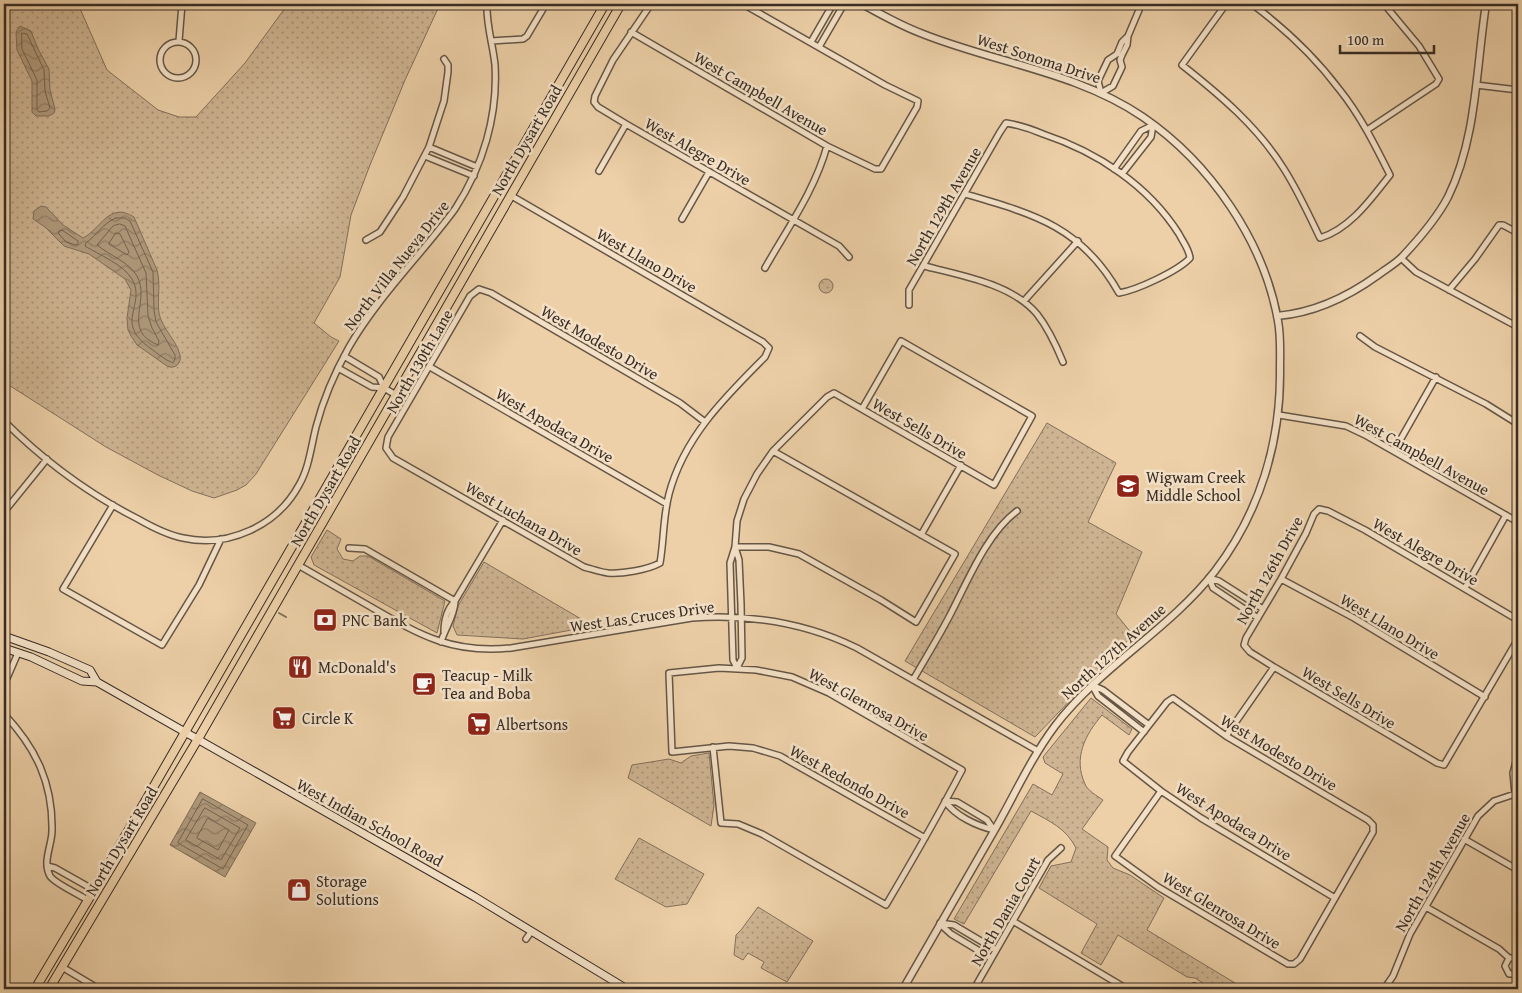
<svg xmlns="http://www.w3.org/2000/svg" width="1522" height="993" viewBox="0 0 1522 993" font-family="'Gentium Book Plus',serif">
	<defs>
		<pattern id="green-dots" width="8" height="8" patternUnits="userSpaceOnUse" patternTransform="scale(1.25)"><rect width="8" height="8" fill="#ceb492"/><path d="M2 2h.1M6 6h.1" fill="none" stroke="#a89377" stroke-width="1.8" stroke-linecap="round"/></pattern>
		<pattern id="water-waves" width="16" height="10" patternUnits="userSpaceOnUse" patternTransform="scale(1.25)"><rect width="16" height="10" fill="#af997b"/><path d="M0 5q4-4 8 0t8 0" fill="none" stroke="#8f7d65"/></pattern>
	</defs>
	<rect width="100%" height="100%" fill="#edd0a8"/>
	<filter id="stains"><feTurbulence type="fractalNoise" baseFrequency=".004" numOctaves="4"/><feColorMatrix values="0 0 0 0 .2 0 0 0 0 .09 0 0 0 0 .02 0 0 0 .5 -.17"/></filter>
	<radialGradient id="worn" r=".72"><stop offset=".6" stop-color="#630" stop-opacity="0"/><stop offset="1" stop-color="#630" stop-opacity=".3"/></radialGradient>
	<path fill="url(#green-dots)" stroke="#83705c" d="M4 4H78L107 70 158 110 179 117H196L245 63 288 4H440L405 80 370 165 351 215 340 277 314 323 331 337 339 341 256 474 246 485 237 490 214 498 192 491 158 475 106 447 4 382Z
		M819 286a7 7 0 1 1 14 0a7 7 0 1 1-14 0Z
		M1047 423 1116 463 1088 522 1142 552 1116 614 1133 635 1035 737 905 661Z
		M327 530 341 539 337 549 343 559 353 561 360 556H368L445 601 437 633 314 565 311 557Z
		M484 562 593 626 523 639 457 635 453 626 458 606Z
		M1091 698 1132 729 1129 735 1102 715C1085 735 1073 758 1085 784 1087 790 1097 796 1103 800L1082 829 1108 847 1107 860 1113 868 1130 875 1164 898 1147 930 1245 989H1212L1195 978 1187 977 1118 935 1101 965 1081 953 1097 924 1039 888 1051 866 1071 862 1076 848C1066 828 1049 821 1031 811L964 924 954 919 1033 784 1052 795 1063 774 1045 763 1043 757Z
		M709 753 714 805 711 826 628 778 632 765 669 759 681 763 691 756Z
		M639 838 704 874 687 904 666 907 615 879Z
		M758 907 813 941 787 982 761 968 764 962 748 953 743 960 734 955 736 935 741 930Z"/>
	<path fill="url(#water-waves)" stroke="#7f6e59" d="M20 26 31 31 38 49 49 69 50 90 55 109 54 113 49 116H36L32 112V81L17 50 16 32Z
		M41 206 46 207 63 225 83 238C101 229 109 201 134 217L157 270C161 284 157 299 159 313 162 329 176 339 180 355 182 363 175 370 167 366L137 345 131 336 128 330 127 318 131 290 125 279 89 254 64 246 45 227 33 219 34 211Z
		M200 792 256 823 225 877 170 845Z"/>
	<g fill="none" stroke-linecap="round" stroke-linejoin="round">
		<path stroke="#746350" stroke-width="1" d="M22 33 27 34 44 70 45 91 50 108 47 111 39 112 37 110V80L22 49Z
			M116 218H125L130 221 153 272 154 310 156 322 175 355V359L173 363C165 360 157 353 150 348 113 322 147 305 132 279 124 265 98 254 85 246L86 243C96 236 104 222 116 218Z
			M120 224 125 226 146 273 148 316 152 328 159 341 158 345C121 330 151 301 137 276 129 262 109 255 97 245L113 226Z
			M59 231 62 230 78 241V244L76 245 66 242 59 234Z
			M116 233 120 234 129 252 127 255 109 244Z
			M203 799 248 825 223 869 178 843Z
			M205 808 240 828 221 860 186 840Z
			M208 818 229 830 218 850 197 838Z"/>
		<path stroke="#7f6e59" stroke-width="2" d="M279 613 286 617"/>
		<defs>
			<path id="minor" d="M651 4 613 60 595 96 594 102 598 107 626 124 839 246 849 257
				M1226 4 1182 65C1220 95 1258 127 1284 169 1298 191 1309 215 1320 238 1350 229 1371 199 1390 175 1375 145 1360 115 1339 89 1315 57 1284 28 1252 4
				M631 32 827 146 875 169H881L917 107 918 101 885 85 743 4
				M1128 36 1122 42 1117 54 1108 60 1098 81 1101 93 1113 86 1122 67 1120 60 1122 55 1127 45 1128 36 1139 10 1140 4
				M179 41 182 4
				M491 41 523 39 527 36 546 4
				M160 60a18 18 0 1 1 36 0a18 18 0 1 1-36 0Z
				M811 42 833 4
				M819 47 844 4
				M1476 85 1518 90
				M1367 130 1436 84 1439 79 1419 46 1384 4
				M429 147 477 167
				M425 156 474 176
				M1114 169 1141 131 1153 125
				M599 171 626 124
				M1122 174 1151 137 1153 125
				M510 195 763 342 769 348 765 357C725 397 684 437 669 494 663 517 664 540 660 563 647 570 622 574 608 573 600 572 592 569 584 567L393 458 386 448 388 437 470 296 479 289 491 293 680 403 705 422
				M682 219 709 172
				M366 240 380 232 403 197 429 147 444 101 448 72V65L444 59
				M1401 258 1416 272 1518 327
				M924 266C960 275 1012 284 1037 314 1048 328 1056 345 1063 362
				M765 268C787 229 815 190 827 146
				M1449 290 1475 259 1499 225H1503L1518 233
				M1024 301 1078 241
				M909 305V290L1000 132 1006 123C1019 125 1031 129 1043 134 1097 152 1148 185 1179 234 1183 242 1189 249 1190 258 1178 271 1137 290 1119 293 1082 227 1034 214 965 194
				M1360 336 1375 347 1486 404 1518 424
				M344 356 379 377 384 388
				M430 367 667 504
				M338 368 372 387 384 388 396 395
				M1279 415 1346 426 1367 436 1518 522
				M4 421C43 460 89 494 138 519 152 527 167 535 183 538 228 548 277 526 299 485 309 468 311 447 316 427 323 400 335 372 349 347 378 297 421 255 455 209 483 166 498 116 495 65 493 45 486 24 487 4
				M1394 451 1436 377
				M113 505 63 589 162 645 199 585 221 539
				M4 512 47 459
				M921 535 961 465
				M735 547H769L799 554 881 600 916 622 955 554 773 451
				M735 547 739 560 741 604 742 658 737 668
				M349 548 365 549 455 601
				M298 565C322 579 347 593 371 607 420 635 452 654 511 648L692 618C750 614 804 622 857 648L1038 751
				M1209 578 1213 588 1258 618
				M1209 578 1219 581 1263 609
				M1281 579 1354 618 1485 697
				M1465 588 1506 515
				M1518 620 1365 530 1328 511 1319 509 1314 514 1306 533 1281 579 1246 638 1244 645 1250 652 1274 667 1437 763 1444 765 1518 639
				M444 632C444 620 446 610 455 601L503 520
				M441 642C445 628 454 617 455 602
				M4 657 7 649
				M737 668 733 660 730 563 735 547 737 521 744 499 757 474 773 451 827 397 834 393 994 485 1032 416 901 341 862 409
				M913 680C925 659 938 638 949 617 967 583 986 534 1017 511
				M4 685 18 653
				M1092 685 1098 696 1144 732
				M1092 685 1103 690 1149 725
				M4 714C36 748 53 783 52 831 52 845 42 862 50 876 54 883 80 895 88 900
				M1226 736 1274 667
				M713 747 721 823 738 824 762 834 886 905C912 861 938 816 962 770L829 693 792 677 756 670 719 668 669 673 672 752 729 746 753 748 780 756 925 838
				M1161 791 1115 856 1158 887 1288 964H1294L1300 959 1373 832V825L1368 820 1226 736 1173 698 1167 702 1128 752 1123 761 1161 791 1201 818 1335 898
				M945 801 957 802 987 820 994 830
				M945 801C955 816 977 826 994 830
				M1464 839 1518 870
				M47 866 55 868 94 890
				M1426 907 1499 949 1509 958
				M1013 921 1127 989
				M940 923 954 925 996 950
				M940 924 951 934 991 958
				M526 939 531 932
				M1518 958H1509L1505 966 1509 974H1518
				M62 967 99 989
				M974 989 1048 860 1061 848
				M1191 989 1194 986 1202 989
				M1384 989 1393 976 1410 934 1478 816 1494 801 1515 794 1513 773 1518 754"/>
			<path id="tertiary" d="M862 4C882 15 901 26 923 34 996 63 1077 72 1143 117 1210 163 1264 241 1278 321 1281 337 1280 353 1280 369 1281 442 1260 512 1215 571 1169 630 1101 666 1055 726 1031 758 1014 796 994 831 964 884 933 936 903 989
				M1277 316C1313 313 1349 296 1378 275 1386 269 1395 264 1402 257 1418 240 1437 218 1448 197 1477 138 1476 68 1486 4"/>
			<path id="secondary" d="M4 636 49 652 90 670 97 682
				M4 648 31 657 82 681 97 682 475 897 627 989"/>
			<path id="primary" d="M35 989 94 890 605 4
				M49 989 198 739 621 4"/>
		</defs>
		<use href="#minor" stroke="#655646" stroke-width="8"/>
		<use href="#tertiary" stroke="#655646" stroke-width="9"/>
		<use href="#secondary" stroke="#382d25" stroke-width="9"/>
		<use href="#primary" stroke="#382d25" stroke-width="10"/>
		<use href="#minor" stroke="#f3e0c6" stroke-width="5"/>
		<use href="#tertiary" stroke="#f3e0c6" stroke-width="6"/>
		<use href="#secondary" stroke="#f3e0c6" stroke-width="7"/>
		<use href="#primary" stroke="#edd0a8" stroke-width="8"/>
	</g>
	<defs>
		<symbol id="school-square" viewBox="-11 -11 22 22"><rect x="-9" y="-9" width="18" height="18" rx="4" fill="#8f2418" stroke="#f3e0c6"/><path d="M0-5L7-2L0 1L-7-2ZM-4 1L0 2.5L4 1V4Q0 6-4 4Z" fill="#fff"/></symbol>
		<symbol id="bank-square" viewBox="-11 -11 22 22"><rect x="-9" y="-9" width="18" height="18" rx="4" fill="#8f2418" stroke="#f3e0c6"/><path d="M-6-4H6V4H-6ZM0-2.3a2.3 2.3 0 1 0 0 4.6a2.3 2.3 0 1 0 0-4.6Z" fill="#fff"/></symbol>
		<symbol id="restaurant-square" viewBox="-11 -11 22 22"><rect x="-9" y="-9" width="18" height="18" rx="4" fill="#8f2418" stroke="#f3e0c6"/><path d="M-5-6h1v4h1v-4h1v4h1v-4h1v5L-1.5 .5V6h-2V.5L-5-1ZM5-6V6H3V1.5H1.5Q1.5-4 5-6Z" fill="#fff"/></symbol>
		<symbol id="cafe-square" viewBox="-11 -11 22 22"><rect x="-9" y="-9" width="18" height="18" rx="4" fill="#8f2418" stroke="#f3e0c6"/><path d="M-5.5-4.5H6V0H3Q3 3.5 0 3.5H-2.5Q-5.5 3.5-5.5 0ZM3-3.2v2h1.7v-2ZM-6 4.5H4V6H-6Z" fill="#fff"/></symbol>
		<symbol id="supermarket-square" viewBox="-11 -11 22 22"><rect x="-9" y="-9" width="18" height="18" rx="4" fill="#8f2418" stroke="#f3e0c6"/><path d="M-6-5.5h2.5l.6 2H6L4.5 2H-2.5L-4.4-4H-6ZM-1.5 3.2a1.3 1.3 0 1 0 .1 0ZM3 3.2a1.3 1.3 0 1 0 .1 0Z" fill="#fff"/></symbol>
		<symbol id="shop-square" viewBox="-11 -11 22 22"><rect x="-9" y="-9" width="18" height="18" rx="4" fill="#8f2418" stroke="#f3e0c6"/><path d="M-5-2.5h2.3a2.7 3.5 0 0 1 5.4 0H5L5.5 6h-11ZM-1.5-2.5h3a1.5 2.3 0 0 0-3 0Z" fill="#fff"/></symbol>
	</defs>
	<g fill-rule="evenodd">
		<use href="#school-square" x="1114" y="472" width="28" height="28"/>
		<use href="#bank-square" x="311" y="606" width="28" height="28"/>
		<use href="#restaurant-square" x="286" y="653" width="28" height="28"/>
		<use href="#cafe-square" x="410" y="670" width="28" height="28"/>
		<use href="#supermarket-square" x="270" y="704" width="28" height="28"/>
		<use href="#supermarket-square" x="465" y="710" width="28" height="28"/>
		<use href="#shop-square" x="285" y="876" width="28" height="28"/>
	</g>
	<g text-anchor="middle" stroke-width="5" stroke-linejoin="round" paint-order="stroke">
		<g font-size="16" fill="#382d25" stroke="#f3e0c6">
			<text transform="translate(1039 58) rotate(18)" y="6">West Sonoma Drive</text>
			<text transform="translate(761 93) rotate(30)" y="6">West Campbell Avenue</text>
			<text transform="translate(526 140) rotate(-60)" y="6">North Dysart Road</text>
			<text transform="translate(698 151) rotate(30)" y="6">West Alegre Drive</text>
			<text transform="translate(943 206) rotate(-60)" y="6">North 129th Avenue</text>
			<text transform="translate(647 260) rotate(30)" y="6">West Llano Drive</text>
			<text transform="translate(396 265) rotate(-52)" y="6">North Villa Nueva Drive</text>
			<text transform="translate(600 342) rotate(30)" y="6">West Modesto Drive</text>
			<text transform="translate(419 361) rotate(-60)" y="6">North 130th Lane</text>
			<text transform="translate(555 425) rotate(30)" y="6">West Apodaca Drive</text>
			<text transform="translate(920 428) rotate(30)" y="6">West Sells Drive</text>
			<text transform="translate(1422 454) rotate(29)" y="6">West Campbell Avenue</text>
			<text transform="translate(325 491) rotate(-60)" y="6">North Dysart Road</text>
			<text transform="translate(524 518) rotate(30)" y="6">West Luchana Drive</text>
			<text transform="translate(1426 551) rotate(30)" y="6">West Alegre Drive</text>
			<text transform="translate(1269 570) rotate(-61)" y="6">North 126th Drive</text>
			<text transform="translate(642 616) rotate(-8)" y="6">West Las Cruces Drive</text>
			<text transform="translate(1390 626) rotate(31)" y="6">West Llano Drive</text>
			<text transform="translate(1113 651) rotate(-42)" y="6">North 127th Avenue</text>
			<text transform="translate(1349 697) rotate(31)" y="6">West Sells Drive</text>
			<text transform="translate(869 704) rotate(29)" y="6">West Glenrosa Drive</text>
			<text transform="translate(1279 752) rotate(31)" y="6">West Modesto Drive</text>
			<text transform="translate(850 781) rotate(29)" y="6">West Redondo Drive</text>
			<text transform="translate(1234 821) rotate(32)" y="6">West Apodaca Drive</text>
			<text transform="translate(370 822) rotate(29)" y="6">West Indian School Road</text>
			<text transform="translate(121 841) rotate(-59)" y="6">North Dysart Road</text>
			<text transform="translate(1432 872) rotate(-60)" y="6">North 124th Avenue</text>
			<text transform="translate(1222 910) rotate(31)" y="6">West Glenrosa Drive</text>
			<text transform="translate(1005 911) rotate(-60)" y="6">North Dania Court</text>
		</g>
		<g font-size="16" fill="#382d25" stroke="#f3e0c6" text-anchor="start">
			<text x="1146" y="483">Wigwam Creek<tspan x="1146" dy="18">Middle School</tspan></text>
			<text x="342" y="626">PNC Bank</text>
			<text x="318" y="673">McDonald's</text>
			<text x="442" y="681">Teacup - Milk<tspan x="442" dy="18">Tea and Boba</tspan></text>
			<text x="302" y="724">Circle K</text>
			<text x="496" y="730">Albertsons</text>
			<text x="316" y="887">Storage<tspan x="316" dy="18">Solutions</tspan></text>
		</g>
	</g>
	<rect width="1522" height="993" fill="none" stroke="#edd0a8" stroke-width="20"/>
	<rect x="5" y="5" width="1512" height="983" fill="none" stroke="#382d25" stroke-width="2.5"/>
	<rect x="10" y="10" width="1502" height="973" fill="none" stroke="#382d25"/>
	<path d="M1340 45v8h94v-8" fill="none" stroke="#382d25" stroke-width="2.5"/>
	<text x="1347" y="45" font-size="15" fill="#382d25" stroke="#f3e0c6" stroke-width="4" paint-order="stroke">100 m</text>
	<rect width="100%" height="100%" filter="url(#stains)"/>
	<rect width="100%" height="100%" fill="url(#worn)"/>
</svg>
